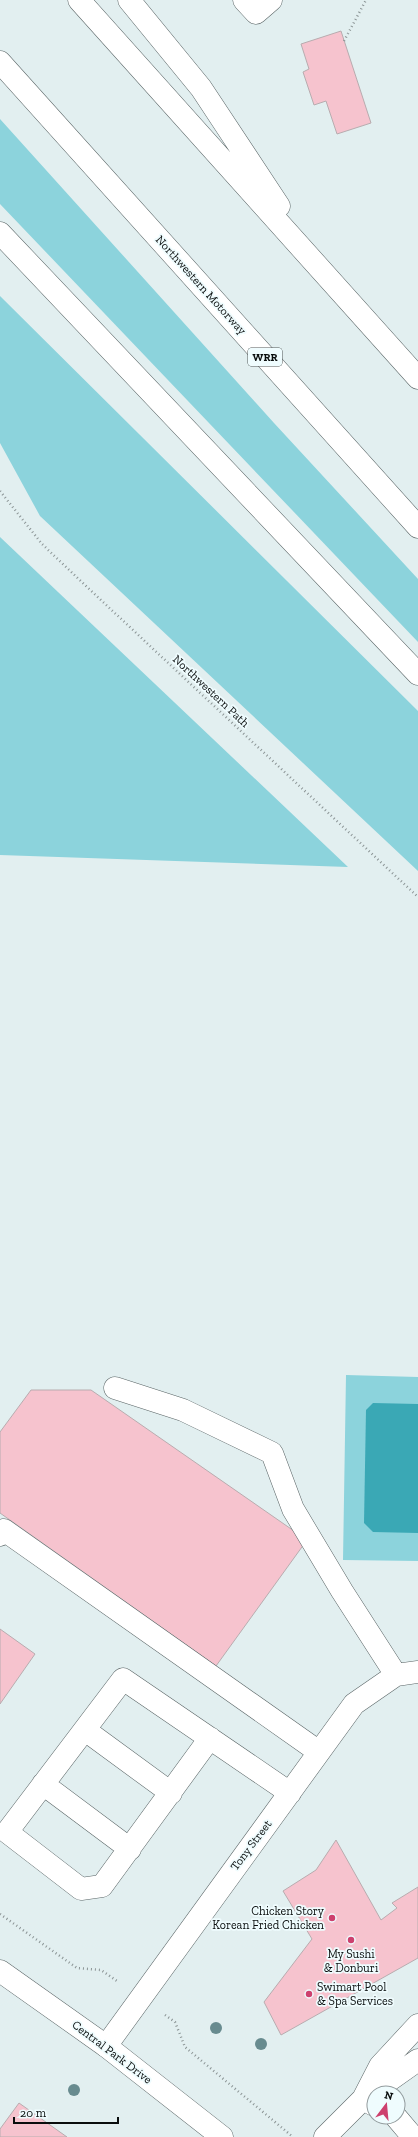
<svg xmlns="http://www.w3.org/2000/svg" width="418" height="2137" viewBox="0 0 418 2137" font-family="'Zilla Slab',serif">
	<rect width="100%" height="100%" fill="#e2eff0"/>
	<path fill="#8cd3dc" d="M0 119 274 423 418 579V642L0 204Z
		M0 296 418 711V871L40 516 0 443Z
		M0 537 348 867 0 855Z
		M346 1375 418 1377V1561L343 1560Z"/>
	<path fill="#3aa8b5" d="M373 1403 418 1404V1533L373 1532 364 1523 366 1410Z"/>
	<path fill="#f6c3ce" stroke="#b8acaf" d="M341 31 371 123 337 134 326 101 314 105 303 72 309 69 301 44Z
		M31 1390H91L307 1540 216 1666 0 1513V1432Z
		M0 1629 35 1654 0 1704Z
		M336 1840 381 1920 397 1908 392 1903 418 1887V1958L281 2035 264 2002 312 1939 283 1891 316 1870Z
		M19 2103 67 2137H0V2129Z"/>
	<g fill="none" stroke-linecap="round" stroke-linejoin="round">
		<defs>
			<path id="minor" d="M244 0 256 13 271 0
				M115 1388 183 1410 272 1453 293 1509 342 1591 396 1675
				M0 1535 4 1530 319 1752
				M85 1730 171 1793
				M210 1738 102 1886 81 1889 7 1832 123 1679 290 1793
				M43 1784 130 1849
				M106 2046 354 1704 396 1675 418 1672
				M367 2096 418 2060
				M363 2099 380 2066 418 2025
				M396 2117 413 2137
				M325 2137 363 2099 374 2105"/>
			<path id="major" d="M0 1971 106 2046 222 2137"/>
			<path id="highway" d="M79 0 418 378
				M129 0 201 88 279 206
				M0 62 418 527
				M0 233 418 674"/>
		</defs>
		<use href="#minor" stroke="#5a6566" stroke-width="23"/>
		<use href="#major" stroke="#5a6566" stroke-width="23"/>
		<use href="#highway" stroke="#5a6566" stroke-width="23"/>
		<path stroke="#8b9495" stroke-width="2.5" stroke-dasharray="1 3" stroke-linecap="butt" d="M344 41 366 0
			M0 491 42 544 86 586 418 897
			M0 1914 77 1968 101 1970 117 1981
			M165 2015 175 2022 185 2047 293 2137"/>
		<use href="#minor" stroke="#fff" stroke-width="22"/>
		<use href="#major" stroke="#fff" stroke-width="22"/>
		<use href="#highway" stroke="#fff" stroke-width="22"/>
	</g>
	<g fill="#688b8f">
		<circle cx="216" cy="2028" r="6"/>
		<circle cx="261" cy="2044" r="6"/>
		<circle cx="74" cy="2090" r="6"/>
	</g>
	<g fill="#cd406e" stroke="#effcfe" stroke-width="1.5">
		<circle cx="332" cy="1918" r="4"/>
		<circle cx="351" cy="1940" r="4"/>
		<circle cx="309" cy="1994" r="4"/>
	</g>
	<g text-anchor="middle" stroke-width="3.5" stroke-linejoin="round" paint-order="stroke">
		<rect fill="#effcfe" stroke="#4e5555" stroke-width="1" x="248" y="348" width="34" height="18" rx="3"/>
		<g font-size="11" font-weight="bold" fill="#090d0d">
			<text x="265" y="361">WRR</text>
		</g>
		<g font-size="12" fill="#090d0d" stroke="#effcfe">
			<text transform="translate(201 285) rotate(48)" y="4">Northwestern Motorway</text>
			<text transform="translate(211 691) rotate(43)" y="4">Northwestern Path</text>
			<text transform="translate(251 1845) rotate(-53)" y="4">Tony Street</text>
			<text transform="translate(112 2052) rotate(37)" y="4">Central Park Drive</text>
		</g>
		<g font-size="12" fill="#090d0d" stroke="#effcfe" text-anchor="end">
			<text x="324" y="1915">Chicken Story<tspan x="324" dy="14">Korean Fried Chicken</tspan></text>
			<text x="351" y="1958" text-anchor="middle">My Sushi<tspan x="351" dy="14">&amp; Donburi</tspan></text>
			<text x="317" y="1991" text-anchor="start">Swimart Pool<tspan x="317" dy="14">&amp; Spa Services</tspan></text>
		</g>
	</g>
	<g transform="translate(386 2105) rotate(16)"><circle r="19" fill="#effcfe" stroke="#939c9e"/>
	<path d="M0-3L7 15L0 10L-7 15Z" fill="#cd406e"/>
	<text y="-6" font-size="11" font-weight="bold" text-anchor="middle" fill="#090d0d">N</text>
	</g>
	<path d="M14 2117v6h104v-6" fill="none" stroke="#090d0d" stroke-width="2"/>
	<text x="20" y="2117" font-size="12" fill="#090d0d" stroke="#effcfe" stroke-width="3" paint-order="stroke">20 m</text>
</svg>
